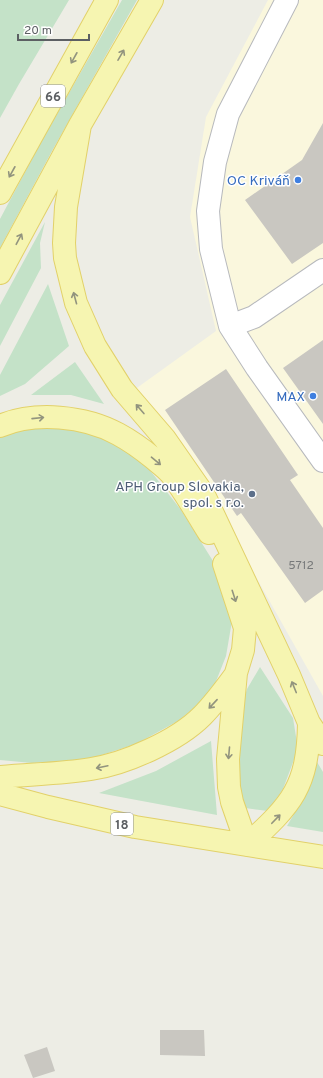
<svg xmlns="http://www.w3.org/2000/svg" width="323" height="1078" viewBox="0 0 323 1078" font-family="Overpass,sans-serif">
	<rect width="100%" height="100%" fill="#edede5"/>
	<path fill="#faf7dd" d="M268 0H323V696L199 476 134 390 216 331 190 217 206 117Z"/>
	<path fill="#c4e2c8" d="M0 0H69L19 84 0 118Z
		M122 0H137L52 151 0 248V219L41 142Z
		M45 222 40 243 41 268 0 346V305Z
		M48 284 69 346 25 384 0 396V375Z
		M75 362 104 404 71 395H31Z
		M52 425 95 433 135 451 181 510 223 577 232 621 226 656 211 694 178 721 136 744 86 760 32 763 0 760V435Z
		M260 667 293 718 298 749 283 789 268 811 245 808 238 788 237 723 247 689Z
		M211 741 217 815 99 793 156 771Z
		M317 762 323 772V832L287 826 304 797Z"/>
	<path fill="#c9c7c1" d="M323 123V243L292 264 245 200 302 160Z
		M323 340V424L283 368Z
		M226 369 298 475 290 480 323 528V590L305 603 241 513 237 516 165 410Z
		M160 1030H204L205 1056 160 1055Z
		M47 1047 55 1071 33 1078 24 1055Z"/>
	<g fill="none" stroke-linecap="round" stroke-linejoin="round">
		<defs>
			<path id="minor" d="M287 0 228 114 215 162 208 211 211 249 230 326 257 368 323 461
				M230 326 254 317 323 270"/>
			<path id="major" d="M80 125 66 207 64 243 65 258 76 303 95 346 122 389 165 439 204 495 289 675 309 723 323 744
				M0 193 107 0
				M0 273 80 125 152 0
				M0 426C35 411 85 416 118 434 131 441 142 449 153 458 159 463 166 468 171 474 185 492 197 514 209 533
				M224 564 245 628 243 650 236 673 228 759 229 787 232 802 247 845
				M0 777C30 774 61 774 91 769 125 764 177 741 202 716 215 703 225 689 236 674
				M0 794 48 807 135 827 323 857
				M247 845C292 804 308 787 309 723"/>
		</defs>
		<use href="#minor" stroke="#b7b9bd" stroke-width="24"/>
		<use href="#major" stroke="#e2d169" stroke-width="24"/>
		<use href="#minor" stroke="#fff" stroke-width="22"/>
		<use href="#major" stroke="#f6f5b1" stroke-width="22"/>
	</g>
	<defs><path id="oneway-shaft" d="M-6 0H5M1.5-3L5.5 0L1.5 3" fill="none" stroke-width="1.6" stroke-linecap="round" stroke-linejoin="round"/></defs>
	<g stroke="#92947e">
		<use href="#oneway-shaft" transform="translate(121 55) rotate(-60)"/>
		<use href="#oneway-shaft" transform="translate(74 58) rotate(119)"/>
		<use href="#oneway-shaft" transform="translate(12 172) rotate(119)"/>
		<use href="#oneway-shaft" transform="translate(19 239) rotate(-62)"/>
		<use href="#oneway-shaft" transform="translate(75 298) rotate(-105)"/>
		<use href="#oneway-shaft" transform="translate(140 409) rotate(-131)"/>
		<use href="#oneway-shaft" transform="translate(38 418) rotate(-6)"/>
		<use href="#oneway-shaft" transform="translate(156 461) rotate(40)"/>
		<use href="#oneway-shaft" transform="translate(234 596) rotate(72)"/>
		<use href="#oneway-shaft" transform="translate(294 687) rotate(-112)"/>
		<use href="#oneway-shaft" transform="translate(213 704) rotate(133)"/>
		<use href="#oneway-shaft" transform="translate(229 753) rotate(95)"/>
		<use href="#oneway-shaft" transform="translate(102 767) rotate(168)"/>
		<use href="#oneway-shaft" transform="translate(276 819) rotate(-46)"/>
	</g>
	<g fill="#3f7fe0" stroke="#fff" stroke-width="1.5">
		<circle cx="298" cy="180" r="4"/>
		<circle cx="313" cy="396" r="4"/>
	</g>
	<circle fill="#5c6f8a" stroke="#fff" stroke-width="1.5" cx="252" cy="494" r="4"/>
	<g text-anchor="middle" stroke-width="3" stroke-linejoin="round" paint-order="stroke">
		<g font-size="12" fill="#77797a">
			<text x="301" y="569">5712</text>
		</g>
		<g fill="#fff" stroke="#8d8f92" stroke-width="1">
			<rect x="41" y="85" width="24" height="22" rx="3"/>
			<rect x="111" y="813" width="22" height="22" rx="3"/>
		</g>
		<g font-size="13" font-weight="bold" fill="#5c5f63">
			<text x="53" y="101">66</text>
			<text x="122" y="829">18</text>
		</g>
		<g font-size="14" fill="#366cbe" stroke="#fff" text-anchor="end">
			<text x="290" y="185">OC Kriváň</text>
			<text x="305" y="401">MAX</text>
		</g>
		<g font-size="14" fill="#4e5e75" stroke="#fff" text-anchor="end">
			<text x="244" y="491">APH Group Slovakia,<tspan x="244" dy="16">spol. s r.o.</tspan></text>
		</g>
	</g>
	<path d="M18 34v6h71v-6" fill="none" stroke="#5c5f63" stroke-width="2"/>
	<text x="24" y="34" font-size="12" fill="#5c5f63" stroke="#ffffff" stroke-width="3" paint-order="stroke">20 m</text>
</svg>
